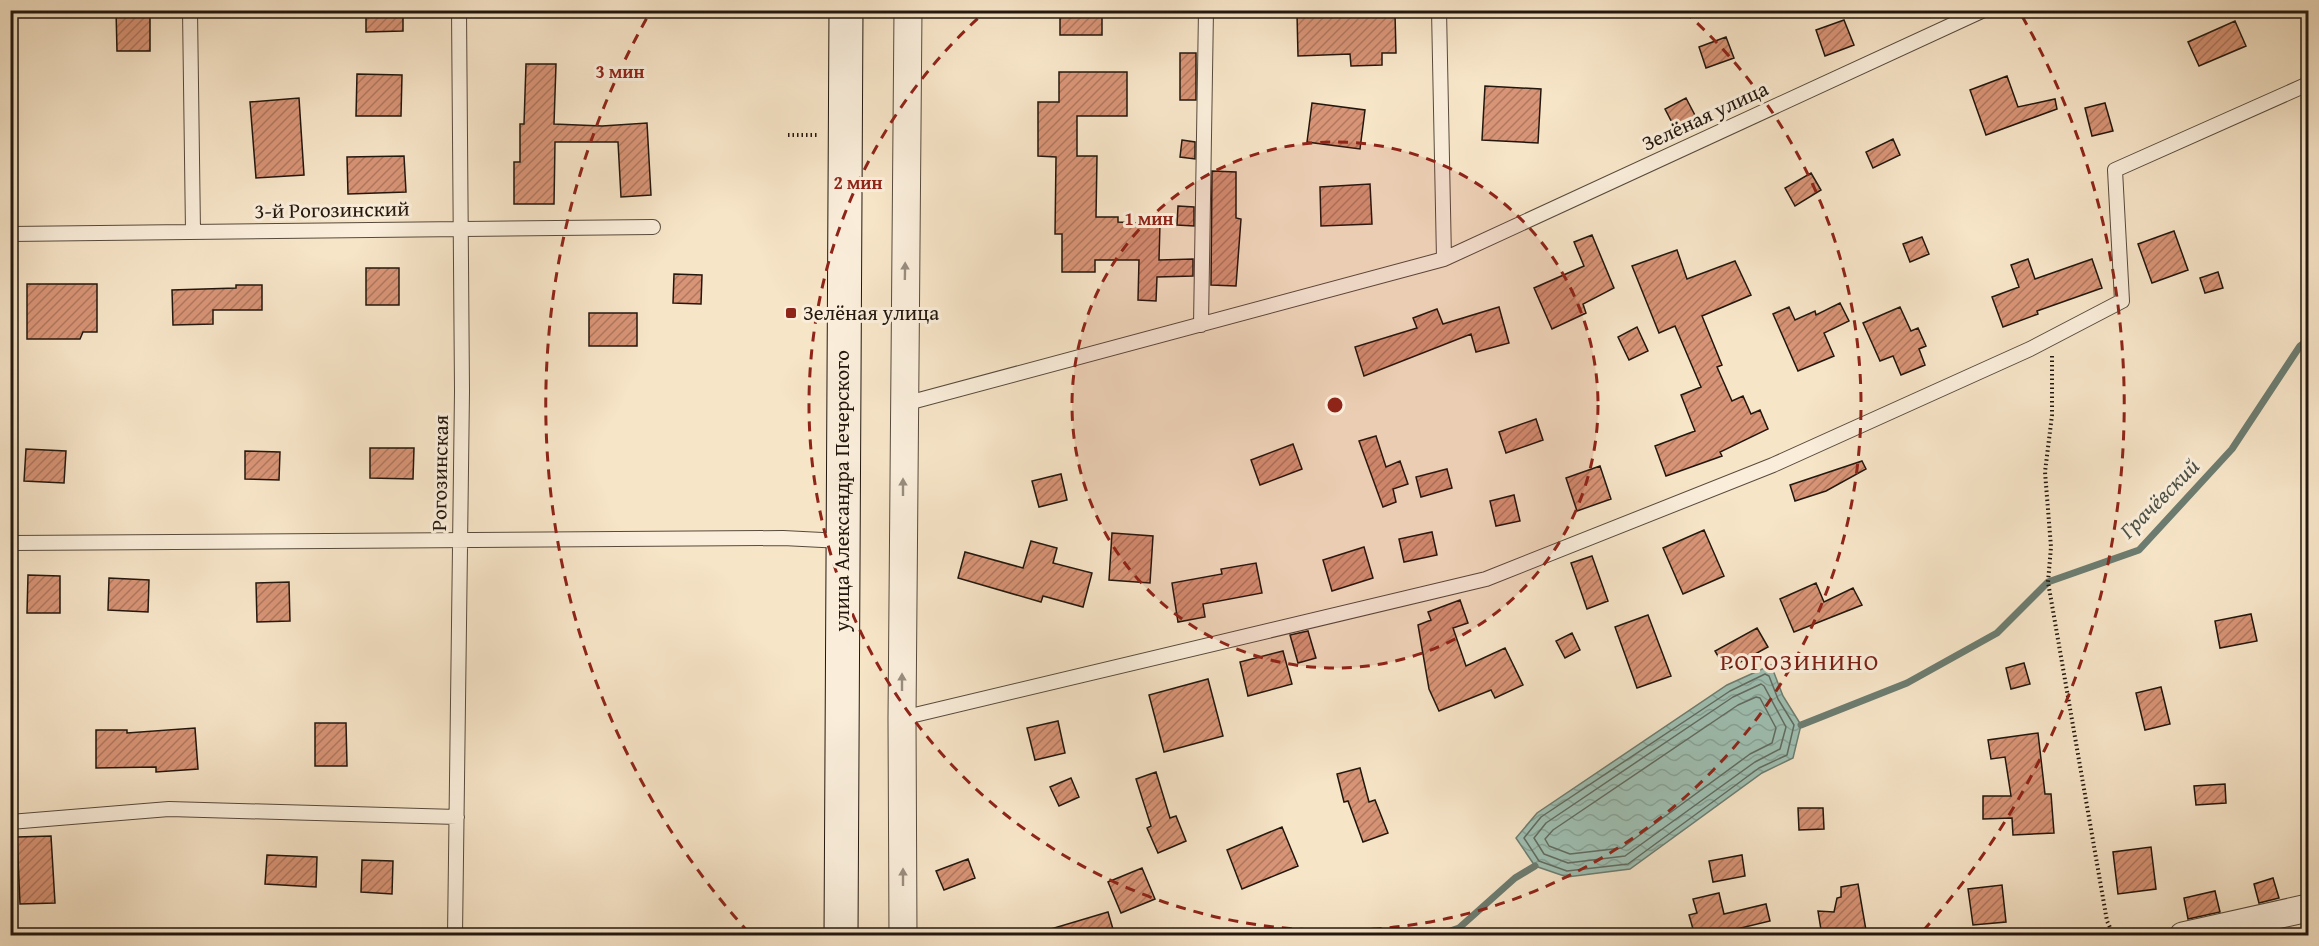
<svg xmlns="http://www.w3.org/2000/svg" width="2319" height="946" viewBox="0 0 2319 946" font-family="'Gentium Book Plus',serif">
	<defs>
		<pattern id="water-waves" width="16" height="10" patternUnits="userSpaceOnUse" patternTransform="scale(1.5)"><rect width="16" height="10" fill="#9ebfb2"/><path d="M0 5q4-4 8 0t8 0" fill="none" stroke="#88a398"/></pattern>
		<pattern id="building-hatch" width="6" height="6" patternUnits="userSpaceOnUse" patternTransform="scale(1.5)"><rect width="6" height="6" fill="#d89476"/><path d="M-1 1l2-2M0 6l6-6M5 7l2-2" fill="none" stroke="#af785f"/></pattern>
	</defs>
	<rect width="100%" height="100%" fill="#f7e5c8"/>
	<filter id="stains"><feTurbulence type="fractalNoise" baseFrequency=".00333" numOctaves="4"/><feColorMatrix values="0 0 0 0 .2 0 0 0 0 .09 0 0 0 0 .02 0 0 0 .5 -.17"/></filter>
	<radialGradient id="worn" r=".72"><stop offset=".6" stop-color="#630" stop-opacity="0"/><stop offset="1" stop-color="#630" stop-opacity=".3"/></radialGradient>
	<path fill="url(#water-waves)" stroke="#6c7c70" stroke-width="1.5" d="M1771 665 1783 696 1801 725 1793 758 1762 773 1630 869 1567 877 1535 866 1516 838 1537 813 1727 685Z"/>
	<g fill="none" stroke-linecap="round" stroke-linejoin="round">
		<path stroke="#606b60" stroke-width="1.5" d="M1765 674 1769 676 1778 699 1794 725 1787 755 1759 768 1628 864 1567 871 1539 861 1524 838 1541 817 1730 691Z
			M1761 684 1764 686 1786 727 1780 749 1755 762 1625 856 1568 863 1544 854 1534 838 1546 823 1733 697Z
			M1756 697 1760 698 1776 728 1772 743 1750 754 1622 848 1570 854 1549 846 1545 839 1553 830 1738 705Z"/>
		<path stroke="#6c7c70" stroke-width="7" d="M1801 725 1907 683 1997 633 2048 582 2139 550 2232 449 2300 346 2308 340
			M1436 936 1459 928 1515 878 1535 866"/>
	</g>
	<path fill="url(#building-hatch)" stroke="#22170e" stroke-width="1.5" d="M116 10H150V51H117Z
		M366 10H403V31L366 32Z
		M1060 10H1102V35H1060Z
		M1344 12V15L1395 14 1396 53H1382V65L1351 66 1350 54 1298 56 1297 14Z
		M1844 20 1854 45 1825 56 1816 30Z
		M2235 21 2246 46 2199 66 2188 42Z
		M1726 37 1734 58 1706 68 1699 47Z
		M1180 53H1196V100H1180Z
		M526 64H556L554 124 602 126 647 123 651 195 621 197 618 142H555L554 204H514V162H520V124H524Z
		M1059 72H1127V116H1077V156H1097L1096 217H1118V222L1160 224 1159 260 1193 259V276L1157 277 1156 301 1138 300 1139 260H1095V272H1062V234H1055L1056 157 1038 156V102H1059Z
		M357 74 402 75 401 116H356Z
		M2007 76 2018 107 2055 99 2057 109 1986 135 1970 90Z
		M1485 86 1541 89 1538 143 1482 140Z
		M299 98 304 175 256 178 250 102Z
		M1686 98 1699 123 1678 134 1665 109Z
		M1312 103 1365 110 1360 149 1307 142Z
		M2105 103 2113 131 2092 136 2085 108Z
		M1893 139 1900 155 1873 168 1866 152Z
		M1182 140 1195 142V159L1180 157Z
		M404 156 406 192 348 194 347 157Z
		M1212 171 1236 172V218L1241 219 1236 286 1211 285Z
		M1811 173 1821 190 1795 206 1785 188Z
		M1370 184 1372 224 1321 226 1320 187Z
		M1178 206 1194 207V226L1177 225Z
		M2174 231 2188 270 2152 283 2138 244Z
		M1592 235 1614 288 1583 304 1586 313 1552 329 1534 288 1584 266 1574 242Z
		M1922 237 1929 254 1910 262 1903 244Z
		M1677 250 1687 279 1735 261 1751 295 1702 316 1722 365 1717 367 1732 401 1743 396 1751 414 1760 410 1768 429 1720 452 1722 456 1666 476 1655 446 1695 431 1681 395 1701 387 1675 326 1659 333 1632 266Z
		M2028 259 2035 279 2092 259 2102 288 2037 311 2038 314 2003 327 1992 297 2019 287 2011 265Z
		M366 268H399V305H366Z
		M2218 272 2223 288 2205 293 2200 278Z
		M674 274 702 275 701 304 673 303Z
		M27 284H97V332H83L80 339H27Z
		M236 285H262V310H213V324L173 325 172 290 236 288Z
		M1840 303 1849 321 1824 333 1834 356 1798 371 1773 314 1789 307 1795 320 1815 311 1816 315Z
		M1499 307 1509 343 1476 352 1471 334 1364 376 1355 347 1417 328 1413 318 1437 309 1443 324Z
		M1900 307 1911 331 1918 328 1926 346 1919 349 1925 365 1901 375 1893 356 1880 361 1863 323Z
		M589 313H637V346H589Z
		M1637 327 1648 351 1629 360 1618 337Z
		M1536 419 1543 440 1506 453 1499 432Z
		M1376 436 1386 467 1400 461 1408 484 1393 489 1396 502 1383 507 1359 441Z
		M1293 444 1302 469 1260 485 1251 460Z
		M370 448H414L413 479 370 478Z
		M26 449 66 451 64 483 24 481Z
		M245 451 280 452 279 480 245 479Z
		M1862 461 1866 469 1826 491 1795 501 1790 485Z
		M1600 466 1611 499 1577 511 1566 478Z
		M1447 469 1452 488 1421 497 1416 477Z
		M1061 474 1067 500 1039 507 1032 481Z
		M1514 495 1520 521 1496 526 1490 501Z
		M1704 530 1724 576 1683 594 1663 548Z
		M1432 532 1437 555 1404 562 1399 539Z
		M1112 533 1153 536 1150 583 1109 580Z
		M1031 541 1057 548 1053 563 1092 573 1083 607 1043 596 1041 602 958 578 965 552 1023 568Z
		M1364 547 1373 578 1332 591 1323 560Z
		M1592 556 1608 601 1587 609 1571 563Z
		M1256 563 1262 593 1203 604 1205 617 1178 622 1172 583 1222 574 1221 569Z
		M28 575 60 576V613H27Z
		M109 578 149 580 148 612 108 610Z
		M289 582 290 621 257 622 256 583Z
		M1816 583 1824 602 1853 588 1862 605 1794 632 1780 599Z
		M1460 600 1468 623 1453 628 1466 666 1505 648 1523 685 1495 698 1491 690 1439 711 1429 689 1418 625 1431 620 1428 612Z
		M2251 614 2257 641 2220 648 2215 621Z
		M1648 615 1671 676 1637 688 1615 627Z
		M1757 628 1768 647 1726 670 1715 651Z
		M1308 631 1316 658 1298 663 1290 635Z
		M1572 633 1580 650 1565 658 1556 641Z
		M1283 651 1292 684 1248 696 1240 662Z
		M2024 663 2030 684 2011 689 2006 668Z
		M1208 679 1223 736 1164 752 1149 695Z
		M2161 687 2170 724 2145 730 2136 693Z
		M1058 721 1065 753 1035 760 1027 728Z
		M315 723H346L347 766H315Z
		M195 728 198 769 156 772V767L96 768V730H127V733Z
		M2038 733 2045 794H2051L2054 833 2013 835 2012 818 1983 819V796H2011L2005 757 1991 759 1988 740Z
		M1360 768 1369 802 1375 800 1388 833 1363 842 1348 801 1344 802 1337 774Z
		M1156 772 1170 818 1176 816 1186 841 1158 853 1147 828 1151 826 1136 779Z
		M1071 778 1079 797 1059 806 1050 787Z
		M2225 784 2226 803 2196 805 2194 786Z
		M1798 808H1823L1824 829 1799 830Z
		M1282 827 1298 866 1242 889 1227 850Z
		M51 836 55 903 20 904 17 837Z
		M2151 847 2156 889 2118 894 2113 852Z
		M267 855 317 857 316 887 265 884Z
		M1742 855 1745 876 1713 882 1709 861Z
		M968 859 975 878 944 890 936 871Z
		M362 860 393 861 392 894 361 892Z
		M1142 868 1155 899 1121 913 1108 882Z
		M2273 878 2279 898 2259 903 2254 884Z
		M1858 884 1866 930 1822 936 1818 911 1834 912 1837 898 1841 897V887Z
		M2002 885 2006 922 1973 925 1968 889Z
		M2215 891 2220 912 2188 919 2184 898Z
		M1719 893 1724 914 1766 904 1770 921 1724 932 1725 936H1695L1689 915 1697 913 1693 899Z
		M1108 912 1115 936H1044V931Z"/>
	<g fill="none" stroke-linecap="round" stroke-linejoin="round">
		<defs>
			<path id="service" d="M190 10 193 232
				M1439 10 1444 259
				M10 234 653 227
				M1201 325 1206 10
				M904 404 1444 259 1984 10
				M10 543 783 538 842 541
				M902 718 1486 579 1773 465 2030 349 2122 301 2115 170 2308 84
				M10 822 169 809 457 817
				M455 936 462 391 459 10"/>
			<path id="minor" d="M903 936 902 718 908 10
				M2183 936 2308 908"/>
			<path id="secondary" d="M841 936 846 10"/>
		</defs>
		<use href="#service" stroke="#574a3c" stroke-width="16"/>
		<use href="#minor" stroke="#574a3c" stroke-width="29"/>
		<use href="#secondary" stroke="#22170e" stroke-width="35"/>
		<path stroke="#22170e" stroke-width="4" stroke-dasharray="1.5 3" stroke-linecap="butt" d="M788 135H817
			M2052 356V415L2045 472 2051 547 2048 582 2107 921 2114 936"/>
		<use href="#service" stroke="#faeedb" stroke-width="14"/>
		<use href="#minor" stroke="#faeedb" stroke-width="27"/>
		<use href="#secondary" stroke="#faeedb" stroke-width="33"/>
	</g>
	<defs><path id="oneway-solid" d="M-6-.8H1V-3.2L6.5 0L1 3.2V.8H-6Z" transform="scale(1.5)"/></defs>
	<g fill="#998d7f">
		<use href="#oneway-solid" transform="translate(905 271) rotate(-89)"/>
		<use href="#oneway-solid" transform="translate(903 487) rotate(-90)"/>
		<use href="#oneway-solid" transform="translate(902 682) rotate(-90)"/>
		<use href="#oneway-solid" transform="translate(903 877) rotate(-90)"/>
	</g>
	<circle cx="1335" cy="405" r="263" fill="#8f2418" fill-opacity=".12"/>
	<g fill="none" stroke="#8f2418" stroke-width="3" stroke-dasharray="10 8">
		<circle cx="1335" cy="405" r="263"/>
		<path d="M1684 11A526 526 0 1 1 986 11"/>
		<path d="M749 933A789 789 0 0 1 648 16M2022 16A789 789 0 0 1 1921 933"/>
	</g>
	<rect fill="#8f2418" stroke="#faeedb" stroke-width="2" x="785" y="307" width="12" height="12" rx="3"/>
	<g text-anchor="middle" stroke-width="6" stroke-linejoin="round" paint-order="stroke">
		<g font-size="21" fill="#22170e" stroke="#faeedb">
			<text transform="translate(1705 116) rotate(-25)" y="7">Зелёная улица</text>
			<text transform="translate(332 210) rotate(-1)" y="7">3-й Рогозинский</text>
			<text transform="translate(440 473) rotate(-89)" y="7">Рогозинская</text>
			<text transform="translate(842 491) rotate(-90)" y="7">улица Александра Печерского</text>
		</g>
		<g font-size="21" fill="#22170e" stroke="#faeedb" text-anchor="start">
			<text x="803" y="320">Зелёная улица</text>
		</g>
		<g font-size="22" font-style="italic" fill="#4d5247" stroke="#faeedb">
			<text transform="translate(2159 498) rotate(-45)" y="8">Грачёвский</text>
		</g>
		<g font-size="24" letter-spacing="1.5" fill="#7a1f14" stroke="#faeedb">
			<text x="1800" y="670">РОГОЗИНИНО</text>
		</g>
	</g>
	<circle cx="1335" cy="405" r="9" fill="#8f2418" stroke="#faeedb" stroke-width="3"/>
	<g font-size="18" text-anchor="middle" font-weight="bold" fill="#8f2418" stroke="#faeedb" stroke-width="6" stroke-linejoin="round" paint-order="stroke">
		<text x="620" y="78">3 мин</text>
		<text x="858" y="189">2 мин</text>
		<text x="1149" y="225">1 мин</text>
	</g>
	<rect width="2319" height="946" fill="none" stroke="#f7e5c8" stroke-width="36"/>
	<rect x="12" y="12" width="2295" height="922" fill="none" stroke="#22170e" stroke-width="3"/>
	<rect x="18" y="18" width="2283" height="910" fill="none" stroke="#22170e" stroke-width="1.5"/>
	<rect width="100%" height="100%" filter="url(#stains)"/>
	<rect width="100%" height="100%" fill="url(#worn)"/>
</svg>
